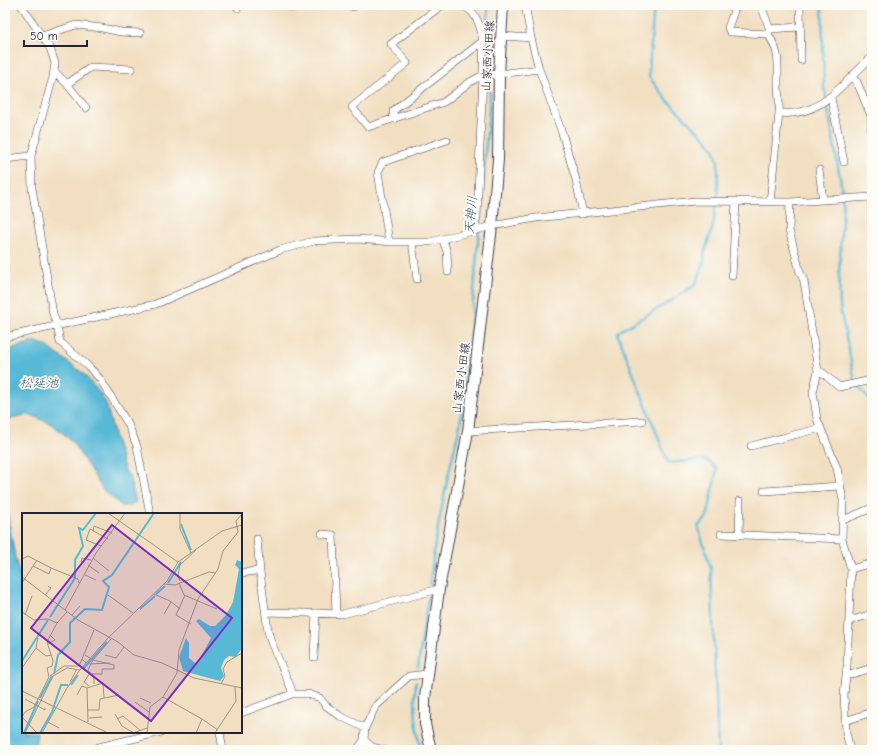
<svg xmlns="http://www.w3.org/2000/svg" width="877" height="755" viewBox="0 0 877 755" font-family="'Comic Neue','Klee One',sans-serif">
	<rect width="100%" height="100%" fill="#fdfcf7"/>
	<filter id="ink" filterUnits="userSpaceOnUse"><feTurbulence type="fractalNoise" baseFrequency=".025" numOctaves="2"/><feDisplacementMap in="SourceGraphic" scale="8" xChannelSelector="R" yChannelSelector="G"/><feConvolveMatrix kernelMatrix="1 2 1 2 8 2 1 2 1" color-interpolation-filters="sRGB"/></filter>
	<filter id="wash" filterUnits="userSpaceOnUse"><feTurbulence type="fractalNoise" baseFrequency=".012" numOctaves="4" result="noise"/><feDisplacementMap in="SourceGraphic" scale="16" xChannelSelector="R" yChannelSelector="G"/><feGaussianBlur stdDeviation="0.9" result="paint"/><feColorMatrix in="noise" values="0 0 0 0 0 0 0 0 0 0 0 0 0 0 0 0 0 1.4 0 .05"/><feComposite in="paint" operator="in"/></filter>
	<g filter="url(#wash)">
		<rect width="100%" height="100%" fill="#f2dfc1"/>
		<path fill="#58b9d7" stroke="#3d6e89" d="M35 341 48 347 84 374 99 392 106 403 115 438 125 471 129 475 136 502 131 506H122L103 490 72 441 53 425 32 415 19 416 5 422V351Z
			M5 499 15 557 23 588V732H37L35 750H5Z"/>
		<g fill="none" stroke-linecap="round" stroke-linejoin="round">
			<path stroke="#58b9d7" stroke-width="2.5" d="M654 5 649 68V77L668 101 707 140 714 149 718 161V191L713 226 705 251 704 262 698 279 695 285 669 302 618 332V335L668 462C679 464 696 458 704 460 709 461 714 466 717 469L708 514 705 520 698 526 711 569 718 750
				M822 5 824 86 841 184 843 205 839 273 840 307 855 382 872 403
				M430 584 435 543 448 476 460 425 470 339 490 96 488 5
				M418 667 428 599
				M416 682C413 705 416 727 421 750"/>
		</g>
	</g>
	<g filter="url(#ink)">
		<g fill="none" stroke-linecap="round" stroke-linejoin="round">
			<defs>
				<path id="minor" d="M21 5 50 48 55 63 53 77 31 156 32 188 53 314 57 325 60 342 88 366 100 379 128 424 137 446 150 514
					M349 5 354 7 356 5
					M442 5 391 44 407 63 352 107 368 127 444 102 470 82 483 75
					M461 5C465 7 469 9 472 12 486 29 483 54 483 75L499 74 539 69
					M525 5 531 38
					M736 5 728 28 730 32 768 34
					M761 5 770 30 768 34C780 53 778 61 778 82 778 93 780 103 779 113 822 118 843 82 872 57
					M800 7 801 60
					M238 8 241 5
					M292 8 295 5
					M769 29 800 27
					M42 36 76 25 102 28 121 32 140 33
					M502 36 531 38 539 69 562 133 576 180 583 214
					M54 71 67 84 86 108
					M852 77 857 82 871 116V132
					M67 84 91 67 131 69
					M831 98 844 162
					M394 119 393 111 483 41
					M5 159 31 156
					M819 170 823 200
					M770 202 779 113
					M790 202 789 230 800 272 804 281 818 371 813 392 817 419 837 468 843 500 842 539 851 569 847 666 844 695 846 732 850 750
					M474 231 477 216 483 75
					M443 240 447 252 448 272
					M389 242 378 172 383 162 447 140
					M412 242 417 279
					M732 276 736 202
					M5 337 156 304 280 250 314 241 358 239 393 242H430L492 226 536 218 695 201 790 202 872 197
					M818 371 823 373 839 387 872 380
					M468 431 642 421
					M751 446 821 428
					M764 491 840 486
					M843 520 872 508
					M322 534 333 535 336 614
					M721 534 842 539
					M739 535 740 501
					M257 539 260 572
					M851 569 872 563
					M241 573 256 571 260 572 268 631 271 642 291 688 292 694
					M266 612 343 614 439 589
					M849 621 872 614
					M314 657 316 613
					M846 676 872 668
					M241 713 292 694H308L320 698 325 705 340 716 365 728
					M845 721 872 712
					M220 732 223 750
					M364 740 372 747 384 750
					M99 747 161 732
					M357 750 364 740 365 728 375 707 409 676 428 674"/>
				<path id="secondary" d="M431 750 425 724V698L439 589 468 431 492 226 498 160 499 74 503 5"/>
			</defs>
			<use href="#minor" stroke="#413e4f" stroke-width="8"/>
			<use href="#secondary" stroke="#413e4f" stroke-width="12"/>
			<use href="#minor" stroke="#fff" stroke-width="7"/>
			<use href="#secondary" stroke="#fff" stroke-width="10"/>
		</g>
	</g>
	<g text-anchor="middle" stroke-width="3.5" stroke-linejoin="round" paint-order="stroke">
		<g font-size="12" fill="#22223b" stroke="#fdfcf7">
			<text transform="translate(488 56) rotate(-87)" y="4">山家西小田線</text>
			<text transform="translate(461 378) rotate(-83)" y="4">山家西小田線</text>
		</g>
		<g font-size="13" font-style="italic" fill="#385e79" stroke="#fdfcf7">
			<text transform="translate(470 215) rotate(-85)" y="5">天神川</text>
			<text x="39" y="387">松延池</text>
		</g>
	</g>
	<g transform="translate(22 513)">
		<rect width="220" height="220" fill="#f2dfc1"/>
		<path d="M215 47 220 49V135L214 144 207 143 202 147 199 155 202 163 198 168 161 158 157 144 164 125 167 130V145L173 150 176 149 189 125 174 108 177 106 188 113H193L204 102 211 89 217 56 213 52Z" fill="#58b9d7"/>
		<path fill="none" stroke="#58b9d7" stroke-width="2" d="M159 11 169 37M146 70 159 49M134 81 143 73M118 96 133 83M28 104 53 65V47L61 33 57 15 61 17 74 0M0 148 26 107M61 156 85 129M32 161 36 142 48 129V110L63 96 80 97 87 74 81 68 90 62 132 0M49 172 56 162M18 185 30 163M2 220 16 188M18 220 30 199 39 172H46"/>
		<path fill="none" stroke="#9f938b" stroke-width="1" d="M86 0 156 49M158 0V16L169 40M71 18 72 13 90 20M79 33 64 27 68 16 86 26M71 45 87 58M0 46 6 43 29 55 27 61 11 53M59 49 60 45 69 47M66 52 77 60M29 55 56 66 57 70M63 62 74 67M0 64 56 107 96 129 112 142 140 150 172 165 220 175M158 68 156 63 158 52 174 37M0 70 15 47M157 70 162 82 195 96M142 71 153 72 187 59 194 60M132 81 148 88 158 96M23 82 29 75 26 73M86 82 111 100M163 82 154 102 169 111M43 97 74 40 103 0M0 99 12 107 26 106 35 110 25 129 31 148 30 153 25 155 27 164 12 194 3 199 0 204 15 220M142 101 149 89M3 102 10 83M50 102 58 93M35 110 45 99M25 131 33 127 28 122M14 135 24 143 30 142M63 142 71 147 66 157 72 165V171M83 142 94 145 102 134M71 147 89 126M64 150 60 146 72 117M67 151 88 150M0 155 14 135 16 125M69 161H80V156H92V152L71 147M28 163 42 153H57L60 146M48 169 55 156M199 171 203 163 201 156 205 149 220 140M67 173 62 169 68 160M0 178 86 220M55 182 60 173 65 175M141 184 180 206 174 220M118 185 129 190M3 186 23 197V195M113 189 127 199M65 197H77L78 186 97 182M93 201 100 213 112 220M67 205 80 204M95 206 101 203 118 217M180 206 196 217M26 209 37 215M66 209 65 175 81 170 82 185M3 220 31 163 45 155 58 157M20 220 45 175 58 157 86 125 145 68 156 49 200 18 220 12M111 220 125 215M125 220 128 194 141 184 155 160 157 137 176 86 196 56 201 38 216 19 214 8 220 1M193 220 214 188 213 174"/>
		<path fill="#7b2cbf" fill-opacity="0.15" stroke="#7b2cbf" stroke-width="2" d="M90 12 210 105 129 208 9 115Z"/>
		<rect width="220" height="220" fill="none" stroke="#22223b" stroke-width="2"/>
	</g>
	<rect width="877" height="755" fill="none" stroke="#fdfcf7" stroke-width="20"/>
	<path d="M24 40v6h63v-6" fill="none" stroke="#22223b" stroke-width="2"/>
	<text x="30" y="40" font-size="12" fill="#22223b" stroke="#fdfcf7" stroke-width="3" paint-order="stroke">50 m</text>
</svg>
